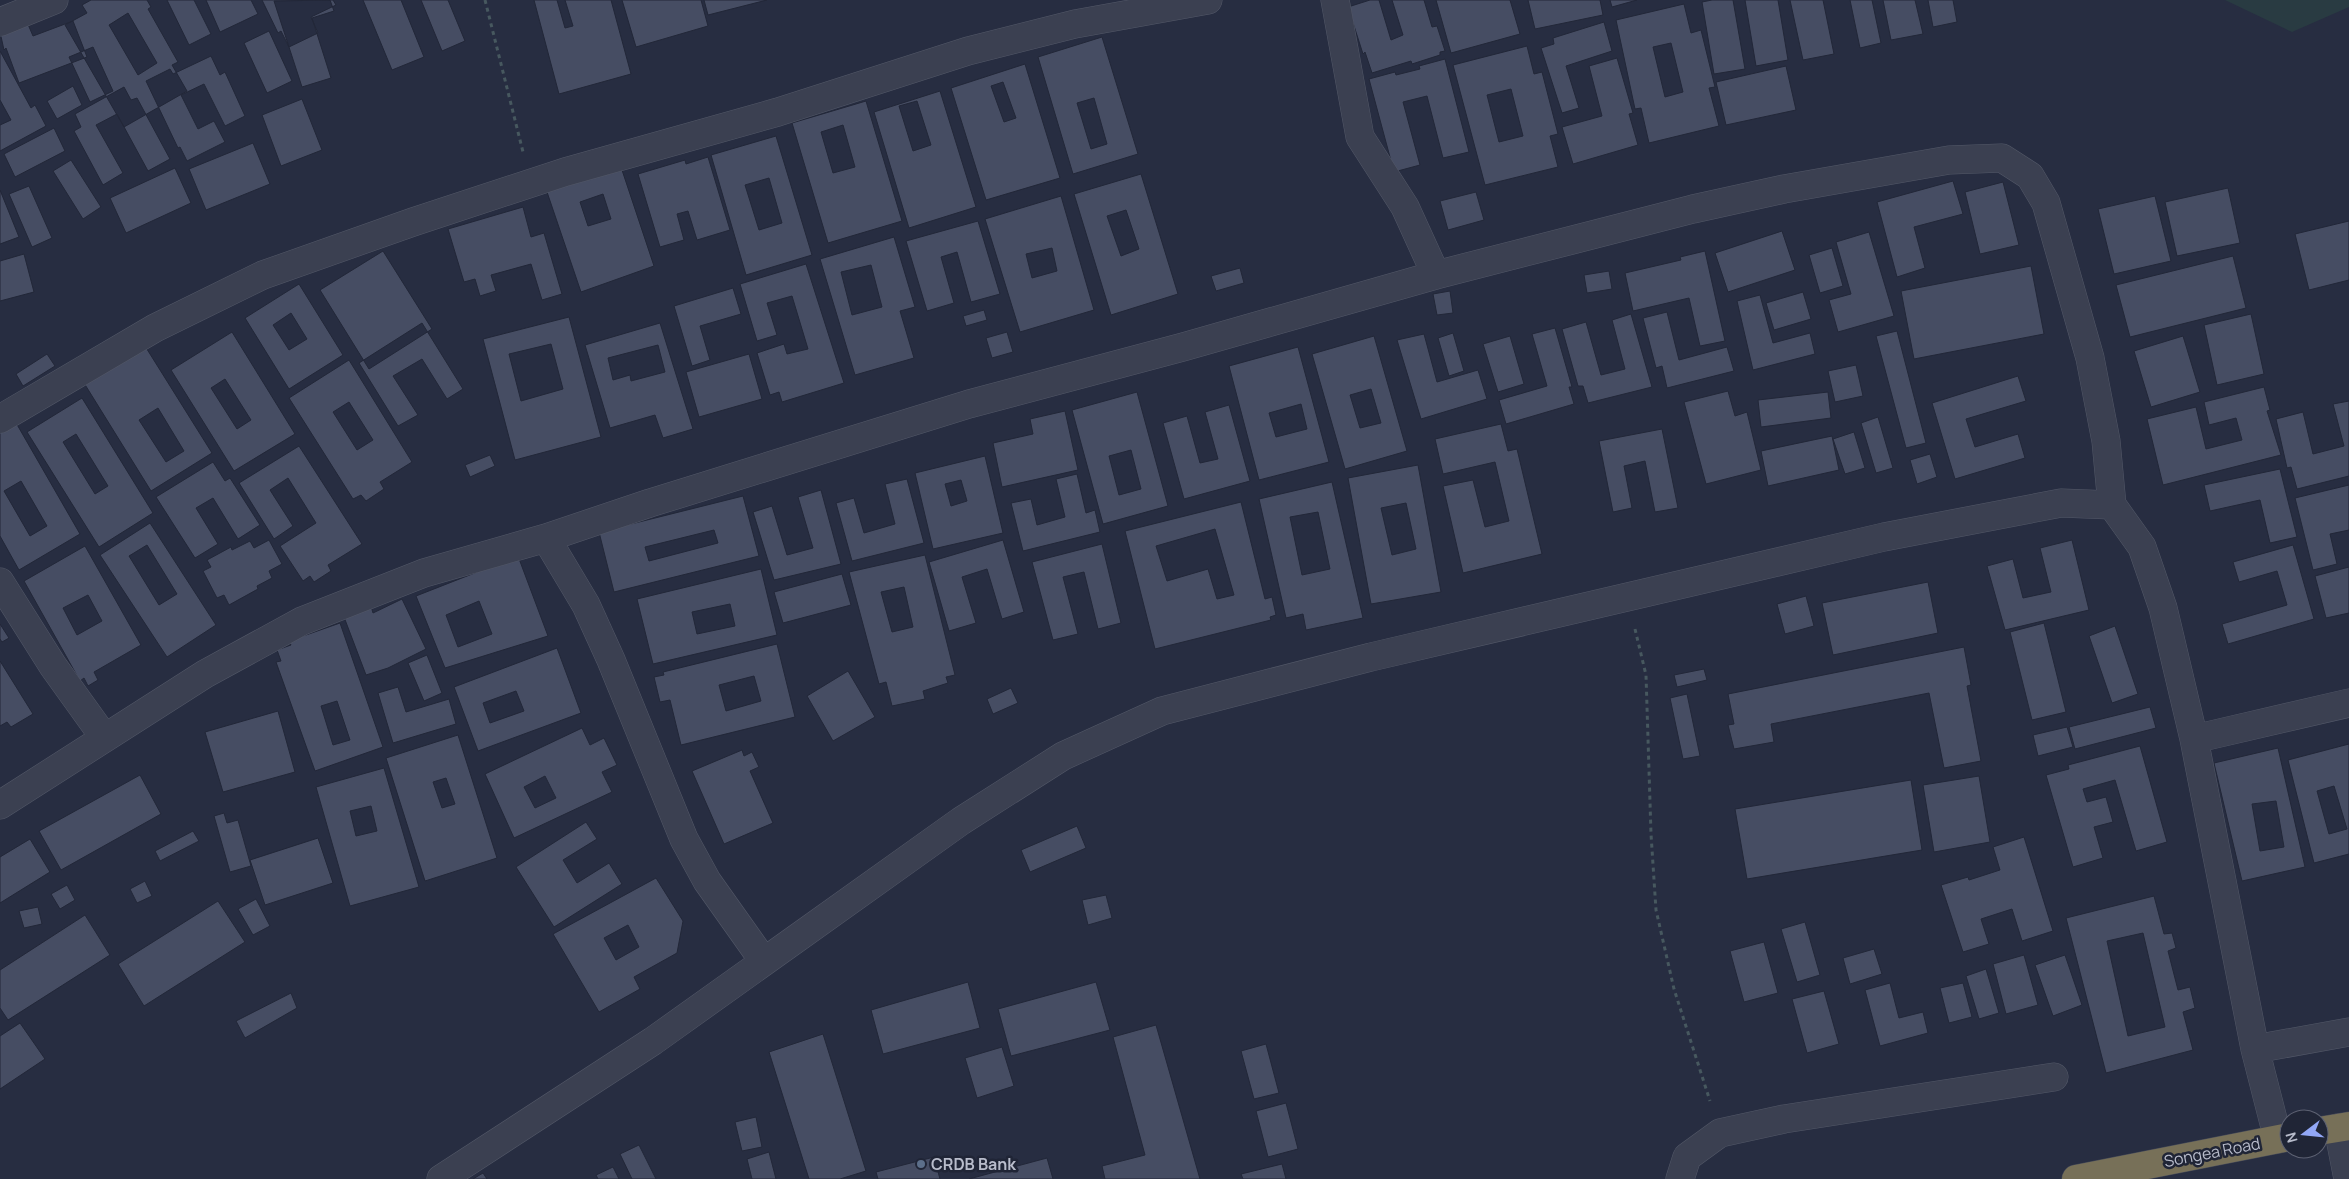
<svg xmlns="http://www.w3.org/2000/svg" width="2349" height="1179" viewBox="0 0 2349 1179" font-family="Manrope,sans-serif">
	<rect width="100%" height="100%" fill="#272d41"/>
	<path fill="#293b42" d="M2225 0H2349V7L2292 32Z"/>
	<path fill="#464d63" stroke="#222738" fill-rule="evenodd" d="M91 0H147L151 7 148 9 178 62 172 65 187 91 124 127 65 25 87 13 82 5ZM128 13 157 63 138 75 109 25Z
		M167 0H194L211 34 189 45Z
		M206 0H251L258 14 220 32Z
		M262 0H333L336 5 311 17 318 33 289 47 281 31 278 33Z
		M330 0 334 11 312 18 331 78 302 87 274 1Z
		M363 0H401L424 57 392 70Z
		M421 0H448L465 41 442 51Z
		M534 0H557L565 28 573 26 565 0H611L631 74 559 94Z
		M622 0H701L708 26 636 47Z
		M704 0H767L708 15Z
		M1370 0H1379L1391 40 1403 35 1392 0H1424L1432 27 1437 26 1445 51 1440 52V55L1412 64 1411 61 1372 73 1365 52 1363 54 1348 7Z
		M1436 0H1510L1520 34 1451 53Z
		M1528 0H1600L1603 15 1535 29Z
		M1610 0H1637L1612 7Z
		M1712 0H1733L1745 69 1714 74 1702 2Z
		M1745 0H1778L1788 60 1756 66Z
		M1790 0H1823L1834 54 1803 60Z
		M1850 0H1872L1881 43 1860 48Z
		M1883 0H1915L1923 34 1891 40Z
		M1928 0H1953L1957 22 1933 27Z
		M1684 4 1691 33 1701 30 1715 87 1709 88 1719 126 1649 143 1641 108 1635 109 1616 20ZM1671 43 1683 92 1665 97 1653 47Z
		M73 21 87 57 19 83 6 48 4 50 0 32 27 22 33 36Z
		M1604 22 1612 51 1566 66 1579 108 1562 113 1541 48 1554 44 1553 38Z
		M269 31 292 81 267 93 244 43Z
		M1102 37 1138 154 1073 174 1038 57ZM1094 98 1107 144 1091 149 1077 103Z
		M1527 46 1534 74 1542 72 1558 134 1550 136 1558 167 1485 185 1453 65ZM1511 89 1523 136 1499 142 1487 95Z
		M93 47 113 91 90 102 69 57Z
		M0 51 31 108 35 105 46 126 0 151V125L11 120 0 100Z
		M211 56 220 75 225 72 245 116 225 126 204 84 181 95 198 129 214 121 225 142 187 161 180 147 178 148 146 81 170 69 173 74Z
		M1617 58 1633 113 1629 114 1638 145 1573 164 1562 127 1602 116 1589 66Z
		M1445 59 1469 152 1443 158 1427 96 1403 102 1420 165 1394 172 1369 79 1395 72 1396 75 1420 69 1419 66Z
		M1025 64 1060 178 986 200 951 88ZM1003 82 1016 118 1004 122 991 86Z
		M1786 66 1796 110 1726 125 1716 82Z
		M73 86 82 105 57 119 47 101Z
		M124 87 131 100 137 98 170 159 148 171 117 114 96 125 123 173 103 185 74 131 81 127 75 114Z
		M940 91 976 207 909 228 874 112ZM917 101 931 145 913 151 899 106Z
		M302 99 322 150 281 166 262 115Z
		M866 101 902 221 828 243 792 123ZM843 125 855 167 833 173 821 132Z
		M54 128 65 151 15 177 4 154Z
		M776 136 812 255 746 275 711 155ZM769 178 782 223 759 230 745 185Z
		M253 143 270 184 206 210 189 169Z
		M708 157 730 230 697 240 688 211 677 214 684 240 660 247 638 174 685 160 686 164Z
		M71 160 101 207 83 219 53 171Z
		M621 167 654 266 581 292 547 192ZM603 194 611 219 588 226 580 202Z
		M175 168 191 203 126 233 110 198Z
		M1141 174 1178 294 1111 315 1074 194ZM1126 210 1139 249 1121 256 1107 216Z
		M1953 181 1963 214 1914 227 1925 268 1897 277 1877 202Z
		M2003 182 2019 245 1980 254 1965 192Z
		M29 186 52 238 32 247 9 194Z
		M2228 188 2240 243 2177 256 2165 202Z
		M0 190 19 237 0 244Z
		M1476 192 1484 220 1448 230 1440 201Z
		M1061 196 1094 310 1020 332 985 219ZM1052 248 1057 271 1032 278 1026 254Z
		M2155 196 2171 261 2114 274 2098 209Z
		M523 207 531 237 544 233 562 294 542 300 531 264 491 275 496 291 480 296 475 279 464 282 448 229Z
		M978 221 1000 294 971 302 957 252 941 257 954 303 927 311 906 241Z
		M2349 221V280L2309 290 2295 234Z
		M1782 231 1795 270 1728 292 1715 253Z
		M1869 232 1894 316 1838 332 1829 300 1851 294 1836 242Z
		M894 237 915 307 900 311 914 358 855 375 820 259ZM871 265 882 307 852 315 841 272Z
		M1832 248 1843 286 1820 293 1809 255Z
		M383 251 432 329 369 369 320 290Z
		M1705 251 1725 341 1700 346 1689 298 1633 311 1625 273 1681 260 1680 257Z
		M24 254 34 292 0 301V261Z
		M2233 256 2246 308 2130 337 2116 285Z
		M806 264 844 383 782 402 779 392 770 395 757 353 784 344 787 354 808 349 792 296 767 303 777 335 757 341 740 284Z
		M2031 266 2044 334 1914 359 1901 291Z
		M1240 268 1244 283 1216 291 1211 276Z
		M1609 271 1612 289 1587 293 1584 275Z
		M299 284 343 355 289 389 245 318ZM291 313 307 339 289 350 273 325Z
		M733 288 741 314 700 326 710 360 692 366 674 306Z
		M1450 291 1453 313 1437 315 1433 294Z
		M1803 292 1811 319 1774 330 1766 303Z
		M1760 295 1773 343 1810 333 1815 354 1753 370 1737 301Z
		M984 310 987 320 966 326 963 316Z
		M1667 312 1679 360 1727 347 1734 371 1667 388 1662 366 1656 368 1643 318Z
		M1631 314 1652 387 1588 403 1583 386H1578L1562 329 1586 322 1601 375 1625 369 1612 320Z
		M2251 314 2264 374 2217 385 2204 325Z
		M569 317 601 437 515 460 483 339ZM551 344 563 389 521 401 509 354Z
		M422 323 463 389 447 399 422 359 393 376 418 415 398 426 359 363Z
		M660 323 693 429 663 438 655 415 610 428 585 345ZM658 345 665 372 631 381 630 375 613 380 608 358Z
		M1555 328 1572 387H1569L1574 404 1506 424 1499 400 1547 386 1532 334Z
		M1897 331 1926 443 1906 448 1876 336Z
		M232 332 295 434 234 471 171 370ZM225 379 251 420 237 429 211 388Z
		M1007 332 1013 352 992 358 986 338Z
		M1453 333 1464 371 1449 376 1438 338Z
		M1424 334 1437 382 1478 370 1487 399 1421 419 1397 340Z
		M1374 336 1407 451 1345 469 1312 354ZM1371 389 1381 423 1360 428 1350 395Z
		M1510 336 1524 384 1498 392 1483 344Z
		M2183 336 2200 392 2151 407 2134 351Z
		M145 346 212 453 151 491 84 383ZM158 408 184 451 166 462 139 420Z
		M1298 347 1329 462 1259 480 1229 366ZM1301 404 1307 429 1276 437 1269 413Z
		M47 354 55 366 23 386 16 374Z
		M749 354 762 399 699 417 686 372Z
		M349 360 412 462 380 482 384 489 366 501 361 495 353 499 289 398ZM349 402 373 440 357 450 333 412Z
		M1856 365 1863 396 1835 402 1828 371Z
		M2018 376 2026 401 1966 419 1975 447 2018 434 2025 458 1955 479 1932 403Z
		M2264 387 2270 410 2267 411 2281 455 2163 485 2147 419 2196 407 2206 449 2242 440 2236 418 2209 425 2204 402Z
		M1728 391 1735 416 1747 412 1761 470 1706 484 1684 402Z
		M1137 392 1168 506 1103 524 1072 410ZM1131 450 1141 489 1119 495 1109 456Z
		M1828 392 1831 418 1761 427 1758 400Z
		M82 398 153 513 99 547 27 432ZM76 434 108 486 95 494 63 442Z
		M2349 401V476L2297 489 2291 467 2287 468 2276 419 2303 412 2313 454 2344 446 2333 404Z
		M1229 405 1250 481 1184 499 1163 423 1187 416 1200 463 1218 459 1205 412Z
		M1065 411 1078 470 1002 487 993 443 1033 434 1030 419Z
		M1878 417 1893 468 1876 473 1861 423Z
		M15 421 80 534 19 570 0 536V430ZM21 481 47 526 30 536 4 491Z
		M1501 424 1508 451 1517 449 1542 554 1463 573 1443 486 1473 480 1485 527 1509 521 1495 462 1443 474 1435 439Z
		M1662 429 1678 508 1655 512 1645 461 1624 466 1632 508 1613 512 1599 441Z
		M1854 432 1865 468 1845 474 1833 439Z
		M1832 436 1839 470 1768 486 1761 451Z
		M299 446 362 544 328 565 331 571 314 582 310 576 303 581 280 546 316 523 288 478 270 490 293 526 274 539 239 483Z
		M1930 454 1937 477 1917 484 1910 460Z
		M490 455 495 466 470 477 465 465Z
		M985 456 1003 533 933 549 915 473ZM961 480 967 501 951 506 945 484Z
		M213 462 225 481 230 478 260 525 238 539 213 498 196 508 218 544 195 558 156 497Z
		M1418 465 1441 592 1371 604 1348 478ZM1406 503 1416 549 1392 555 1381 508Z
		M2280 469 2297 537 2270 543 2260 500 2210 511 2204 485Z
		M1077 474 1086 513 1095 510 1100 532 1023 551 1011 503 1031 499 1037 525 1065 517 1056 479Z
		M907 479 924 543 852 561 836 503 854 498 864 533 895 524 885 484Z
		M1332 482 1363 618 1306 630 1303 614 1286 618 1259 499ZM1318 512 1330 569 1302 575 1290 517Z
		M2349 485V530L2330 534 2337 564 2313 570 2295 498Z
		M821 490 841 564 774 580 753 512 772 506 787 555 813 548 798 497Z
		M743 496 759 556 614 592 599 532ZM714 530 718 543 649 561 645 547Z
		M1241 502 1265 599 1272 597 1276 615 1270 617 1271 620 1155 649 1125 531ZM1215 529 1234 595 1217 599 1208 569 1167 581 1156 546Z
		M150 523 216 625 167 657 100 555ZM147 545 177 594 159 605 129 556Z
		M269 540 282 564 269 571 272 578 257 586 258 589 229 605 224 595 217 598 203 571 211 567 207 560 231 547 232 550 250 541 254 548Z
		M1003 540 1024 612 1002 619 987 569 962 577 976 623 949 631 929 562Z
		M2072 540 2089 610 2005 630 1987 566 2013 559 2023 598 2051 592 2040 548Z
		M1102 544 1121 623 1098 629 1084 572 1063 577 1078 634 1053 640 1032 562Z
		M2293 545 2314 619 2228 644 2222 624 2287 605 2277 571 2239 582 2233 562Z
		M85 546 141 645 94 672 98 680 88 686 84 678 80 681 24 581ZM88 595 102 621 77 635 63 608Z
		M925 555 955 675 946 677 948 683 923 691 925 699 892 706 886 682 879 684 849 572ZM904 587 913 627 892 632 881 592Z
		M518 556 548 636 445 668 416 596ZM479 601 492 634 458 647 446 615Z
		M2349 567V613L2326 618 2315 576Z
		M761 569 777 635 653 664 637 599ZM730 604 735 626 697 634 692 612Z
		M842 574 851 605 783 623 774 592Z
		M1928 582 1938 633 1833 655 1822 603Z
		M1806 596 1814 626 1785 634 1777 604Z
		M402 599 426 649 388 668 366 675 344 617 371 606 373 613Z
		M340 623 383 747 315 771 276 662 281 661 277 650 291 645 289 641ZM337 701 350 740 333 745 321 706Z
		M2044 623 2066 712 2032 720 2010 632Z
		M0 624 9 638 2 642 0 639Z
		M2115 626 2138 694 2112 703 2089 636Z
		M777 644 795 717 681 745 670 700 660 702 654 677 664 675 663 672ZM754 676 761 701 726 711 719 685Z
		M1964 647 1971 685 1967 686 1981 761 1944 768 1929 693 1771 724 1774 742 1734 749 1728 725 1734 724 1728 694Z
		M557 648 581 713 478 751 454 687ZM516 691 524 711 490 723 483 703Z
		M427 655 442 693 424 701 408 663Z
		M0 661 33 714 11 727 7 722 0 726Z
		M1704 669 1707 680 1677 687 1674 675Z
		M848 671 875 717 833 741 807 696Z
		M398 687 406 712 449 699 456 724 393 743 378 693Z
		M1011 688 1018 703 993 714 987 699Z
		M1687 694 1700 756 1683 759 1670 698Z
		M2150 707 2156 728 2075 749 2069 727Z
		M278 711 295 772 223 792 205 732Z
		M2067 727 2073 747 2038 756 2033 735Z
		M582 728 590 745 604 738 617 765 602 772 612 792 514 838 485 774ZM545 776 556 798 535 808 524 787Z
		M458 735 497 858 425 881 386 758ZM446 778 455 804 442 808 433 782Z
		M2349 744V854L2314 863 2288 760ZM2334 786 2347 829 2329 834 2317 791Z
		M2140 746 2167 842 2136 851 2115 780 2083 789 2087 802 2106 797 2113 822 2094 827 2103 858 2073 867 2046 775 2069 769 2068 765Z
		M2278 748 2305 867 2242 881 2214 763ZM2276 801 2284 847 2260 851 2252 804Z
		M742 750 744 756 752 752 759 767 750 771 773 823 724 844 692 771Z
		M384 768 419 887 350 906 316 787ZM371 806 377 831 356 836 350 811Z
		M140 775 161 814 61 870 39 831Z
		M1979 776 1990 842 1934 852 1923 785Z
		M1911 780 1922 850 1747 879 1735 809Z
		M224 813 227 823 238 820 251 866 230 872 214 816Z
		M586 822 597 839 563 860 577 883 609 863 622 884 554 927 516 867Z
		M1077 826 1086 848 1030 872 1021 850Z
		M193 831 199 841 160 861 155 851Z
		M2024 837 2053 931 2022 941 2012 909 1981 919 1989 944 1963 952 1941 885 1968 877 1969 880 2000 870 1993 847Z
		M318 838 333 883 265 905 250 860Z
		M30 839 50 872 0 903V857Z
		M656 878 683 921 677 953 634 977 640 989 599 1012 553 934ZM628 925 639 947 616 960 604 938Z
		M145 881 152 896 137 903 130 889Z
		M67 885 75 900 60 909 51 894Z
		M1106 895 1112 918 1088 925 1082 900Z
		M2154 896 2164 934 2172 933 2176 948 2168 951 2178 990 2190 987 2195 1008 2183 1012 2193 1050 2106 1073 2066 918ZM2143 933 2165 1027 2128 1036 2107 941Z
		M256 899 270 926 253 935 238 909Z
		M218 901 245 942 144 1006 118 964Z
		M38 907 42 924 24 928 19 911Z
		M85 915 110 955 8 1020 0 1008V970Z
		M1805 922 1820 975 1797 982 1781 929Z
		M1764 942 1778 993 1744 1002 1730 951Z
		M1874 949 1882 974 1850 984 1843 958Z
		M2024 955 2038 1005 2006 1014 1993 964Z
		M2065 955 2082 1005 2053 1016 2035 965Z
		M1986 969 1999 1013 1979 1019 1966 976Z
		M968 982 980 1028 883 1054 871 1010Z
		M1096 982 1110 1030 1011 1056 998 1009Z
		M1890 983 1899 1018 1923 1012 1928 1033 1880 1046 1865 990Z
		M1963 983 1972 1017 1949 1023 1940 988Z
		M1824 991 1839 1044 1807 1053 1792 999Z
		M291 993 297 1008 245 1038 236 1021Z
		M20 1023 45 1059 0 1089V1036Z
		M1156 1025 1200 1179H1105L1102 1166 1145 1155 1113 1037Z
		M823 1034 866 1171 840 1179H809L769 1052Z
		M1266 1044 1279 1093 1254 1099 1241 1051Z
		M1002 1047 1014 1086 977 1098 965 1058Z
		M1286 1103 1298 1149 1268 1157 1256 1111Z
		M756 1117 762 1147 742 1151 735 1122Z
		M639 1145 656 1179H632L620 1154Z
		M769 1152 776 1179H752L747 1159Z
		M934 1157 940 1179H878L876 1172Z
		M1047 1158 1053 1179H969Z
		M1282 1164 1286 1179H1243L1241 1174Z
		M613 1167 619 1179H598L596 1175Z
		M483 1173 487 1179H473Z"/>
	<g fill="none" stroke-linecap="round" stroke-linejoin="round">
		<defs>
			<path id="street" d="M1335 0 1360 137 1405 207 1436 275
				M0 22 54 0
				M0 419 155 328 263 275 413 222 565 172 778 112 968 51 1075 24 1208 0
				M546 538 586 605 611 660 684 839 707 881 763 960
				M0 582 53 666 104 737
				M2194 739 2349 703
				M0 805 205 674 302 621 424 573 546 538 650 503 969 404 1183 347 1436 275 1693 209 1784 189 1949 160 2002 158 2030 176 2046 203 2090 358 2106 441 2112 505
				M2255 1049 2349 1032
				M2338 1128 2348 1179
				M441 1179 653 1041 961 821 1063 756 1162 711 1371 657 1884 537 2061 503 2112 505 2142 547 2163 608 2194 739 2255 1049 2278 1139
				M1680 1179 1687 1157 1720 1133 1784 1119 2054 1077"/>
			<path id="highway" d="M2319 1131 2349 1126
				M2076 1179 2289 1137"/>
		</defs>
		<use href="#street" stroke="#535868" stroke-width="29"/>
		<use href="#highway" stroke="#434858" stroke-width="29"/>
		<path stroke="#47585f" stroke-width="3" stroke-dasharray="4 4" stroke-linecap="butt" d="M485 0 523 152
			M1635 629 1646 675 1651 834 1656 910 1674 989 1710 1101"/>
		<use href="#street" stroke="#3b4051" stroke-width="28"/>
		<use href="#highway" stroke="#777058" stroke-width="28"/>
	</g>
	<circle fill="#5c6f8a" stroke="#202536" stroke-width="2" cx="921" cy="1164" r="5"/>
	<g text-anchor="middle" stroke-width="5" stroke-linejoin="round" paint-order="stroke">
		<g font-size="16" fill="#b8bccb" stroke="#202536">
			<text transform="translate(2212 1152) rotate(-11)" y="6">Songea Road</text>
		</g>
		<g font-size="16" font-weight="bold" fill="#b8bccb" stroke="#202536" text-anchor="start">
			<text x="931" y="1170">CRDB Bank</text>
		</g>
	</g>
	<g transform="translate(2304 1134) rotate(254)"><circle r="24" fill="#202536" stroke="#5d6172"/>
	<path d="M0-4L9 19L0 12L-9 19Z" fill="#92a7f6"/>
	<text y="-8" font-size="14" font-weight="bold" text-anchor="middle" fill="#b8bccb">N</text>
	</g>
</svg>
